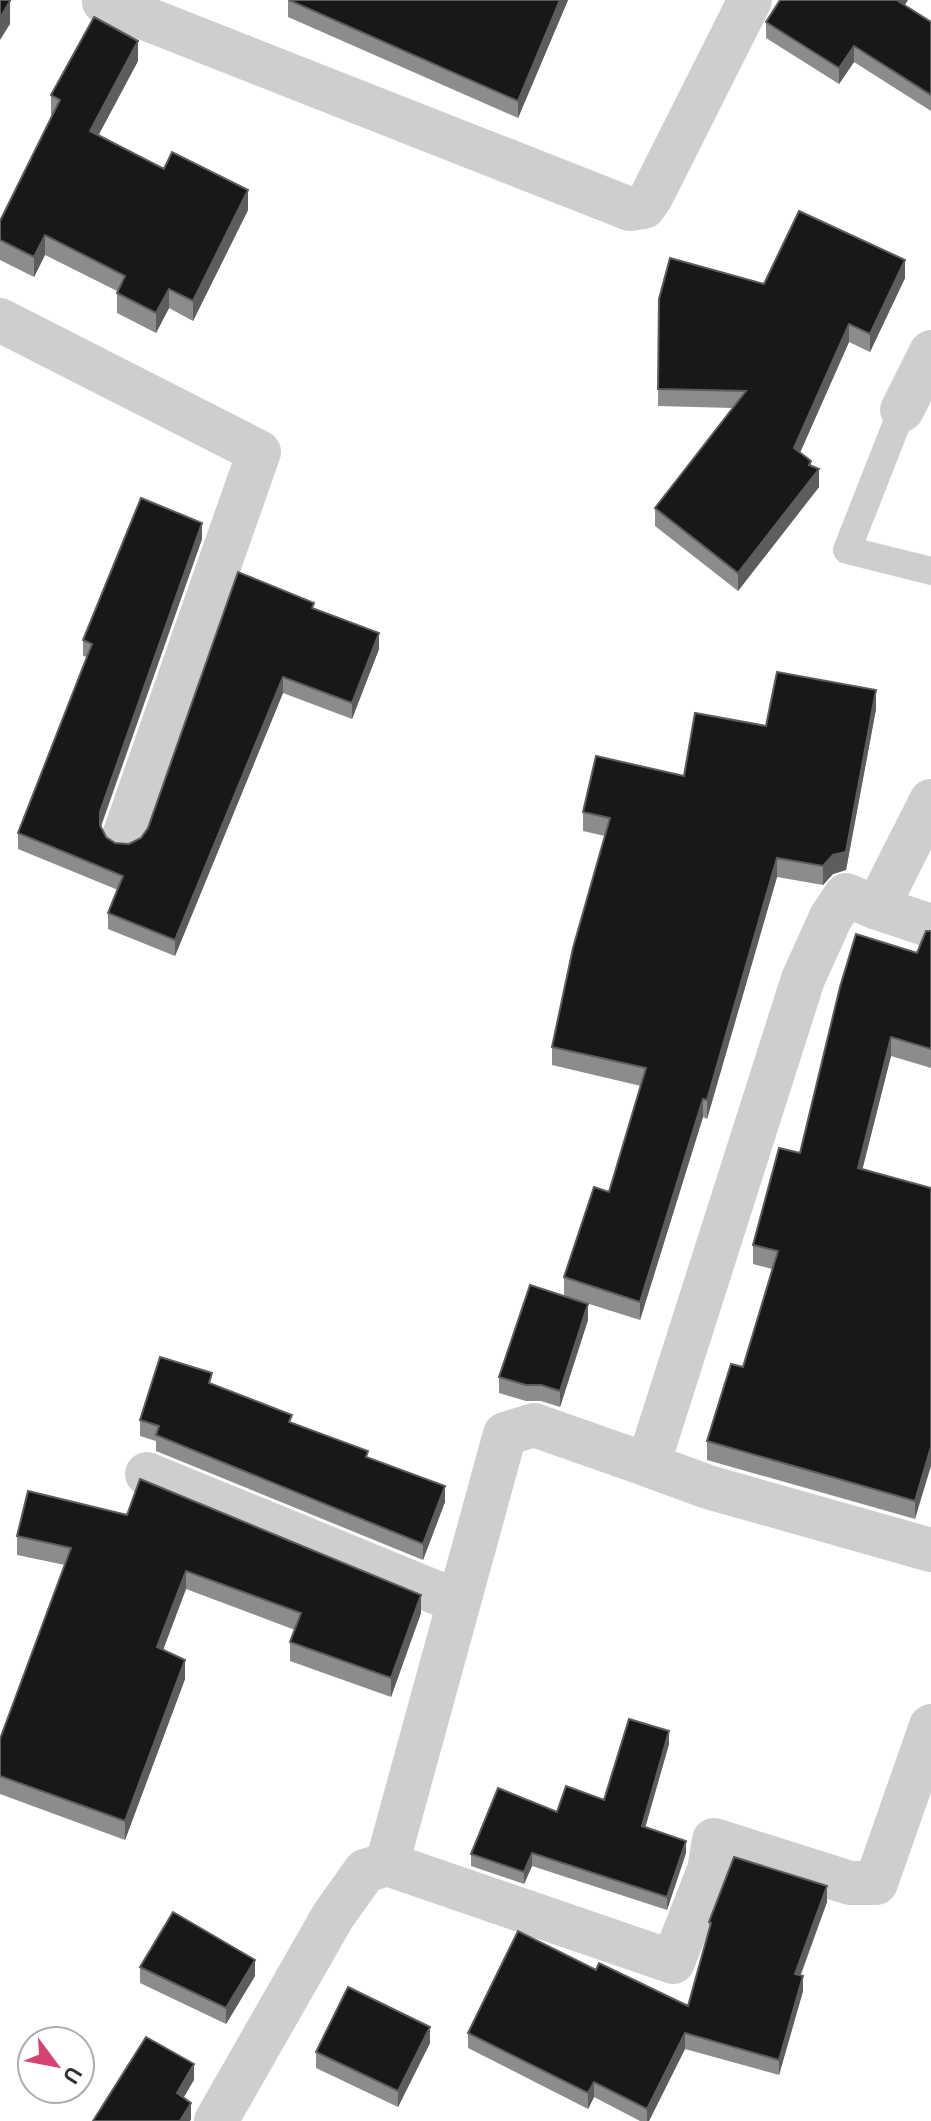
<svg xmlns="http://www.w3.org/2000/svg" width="931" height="2121" viewBox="0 0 931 2121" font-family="Ubuntu,sans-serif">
	<rect width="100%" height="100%" fill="#fff"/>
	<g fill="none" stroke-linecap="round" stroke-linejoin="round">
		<path stroke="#cecece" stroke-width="28" d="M902 410 847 550 931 571"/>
		<path stroke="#cecece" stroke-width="44" d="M104 2 630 209 644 207 651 197 750 0
			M0 320 259 452 124 836
			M902 410 931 352
			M931 801 877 908 931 926
			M877 908 846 895 831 917 803 979 648 1465 708 1487 931 1550
			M147 1474 459 1602
			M387 1864 505 1434 534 1425 648 1465
			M216 2121 333 1916 365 1871 387 1864 673 1962 709 1870 714 1840 850 1883H876L931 1726"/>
	</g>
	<path fill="#8c8c8c" d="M288 0H568L518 118 288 17Z
		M905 6 931 22V111L854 62 839 84 766 38V22Z
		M138 61 98 136 248 210 193 321 169 308 156 333 117 313V291L45 255 34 277 0 260V221L53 116 51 115V95Z
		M905 278 870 352 849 342 800 453 811 465 819 487 738 591 655 526V508L732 408 658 406 659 299 764 284Z
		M202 539 101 827 106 837 115 843 129 844 141 838 314 609 379 649 352 719 283 693 175 956 108 929V913L118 890 18 849V833L87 657 83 656V640Z
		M876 709 846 870 833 874 823 885 777 877 707 1119 703 1117 640 1320 564 1296V1277L609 1192 641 1086 552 1065V1047L605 836 583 831V812L684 776 766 726Z
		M931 931V1068L891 1056 862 1169 931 1188 915 1519 707 1460V1441L743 1367 772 1269 753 1264V1245L800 1153 917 953Z
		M588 1320 560 1407 541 1401H526L499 1393V1377Z
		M212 1384 292 1424 368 1457 445 1502 423 1560 156 1451V1441L140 1436V1420Z
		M17 1536 421 1613 391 1697 290 1661V1642L295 1630 186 1589 163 1650 185 1679 125 1840 0 1794V1739L65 1565 17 1555Z
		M669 1744 645 1827 686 1853 667 1910 532 1866 524 1884 471 1866V1854L557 1812 604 1800Z
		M827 1902 801 1975 803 1991 779 2075 685 2049 649 2121H640L594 2097 588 2109 468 2048V2033L596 1970 688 2006 709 1931V1922Z
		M140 1967 255 1976 226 2024 140 1983Z
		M430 2043 398 2107 316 2068V2052Z"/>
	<path fill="#5d5d5d" d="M560 0H568L518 118V101Z
		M898 0H908L898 17Z
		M10 1V24L0 40V18Z
		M138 41V61L90 151V131Z
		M854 46V62L839 84V68Z
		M248 190V210L193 321V301Z
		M45 235V255L34 277V257Z
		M905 260V278L870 352V334Z
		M169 289V308L156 333V313Z
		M849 324V342L794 466V448Z
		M811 461V479L819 469V487L738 591V573Z
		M202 523V539L100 828V841V812Z
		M379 633V649L352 719V703Z
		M283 677V693L175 956V940Z
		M876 690V709L846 870 833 874 823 885V866L833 855Z
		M777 858V877L707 1119V1100Z
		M891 1037V1056L858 1187V1168Z
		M703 1099V1117L640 1320V1302Z
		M588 1304V1320L560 1407V1391Z
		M931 1447V1466L915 1519V1501Z
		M445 1486V1502L423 1560V1544Z
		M186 1571V1589L157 1666V1647Z
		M421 1595V1613L391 1697V1678Z
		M185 1660V1679L125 1840V1821Z
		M669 1731V1744L642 1839V1826Z
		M686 1841V1853L667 1910V1897Z
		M532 1853V1866L524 1884V1872Z
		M827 1886V1902L795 1989V1974Z
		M255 1960V1976L226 2024V2008Z
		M803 1976V1991L779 2075V2060Z
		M430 2027V2043L398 2107V2091Z
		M685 2033V2049L649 2121H647V2109Z
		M194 2064V2080L177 2109V2093Z
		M594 2082V2097L588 2109V2093Z
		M191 2103V2119L190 2121H180Z"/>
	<path fill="#181818" stroke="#5d5d5d" stroke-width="2" d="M0 0H8L10 1 0 18Z
		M289 0H560L518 101Z
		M780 0H898V1L931 22V95L854 46 839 68 766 22Z
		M94 17 138 41 90 131 164 169 172 152 248 190 193 301 169 289 156 313 117 293 125 276 45 235 34 257 0 240V221L60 100 51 95Z
		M799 211 905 260 870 334 849 324 794 448 811 461 809 465 819 469 738 573 655 508 746 391 658 389 659 299 670 258 764 284Z
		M141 498 202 523 100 812V825L106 837 115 843 129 844 141 838 148 828 238 572 314 603 312 608 379 633 352 703 283 677 175 940 108 913 123 876 18 833 92 644 83 640Z
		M777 672 876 690 846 852 833 855 823 866 777 858 707 1100 703 1099 640 1302 564 1277 594 1187 609 1192 646 1068 552 1047 573 948 610 818 583 812 596 756 684 776 695 713 766 726Z
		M926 931H931V1049L891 1037 858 1168 931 1188V1447L915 1501 707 1441 731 1364 743 1367 778 1251 753 1245 779 1148 800 1153 840 987 856 934 917 953Z
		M530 1285 588 1304 560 1391 541 1385H526L499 1377Z
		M160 1357 212 1373 209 1383 292 1415 289 1422 368 1451 366 1457 445 1486 423 1544 156 1435 159 1426 140 1420Z
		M140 1479 421 1595 391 1678 290 1642 301 1613 186 1571 157 1647 185 1660 125 1821 0 1776V1739L71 1548 17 1536 28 1491 127 1515Z
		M629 1719 669 1731 642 1826 686 1841 667 1897 532 1853 524 1872 471 1854 498 1788 557 1812 566 1786 604 1800Z
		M734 1857 827 1886 795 1974 803 1976 779 2060 685 2033 647 2109 594 2082 588 2093 468 2033 518 1931 596 1970 599 1963 688 2006 711 1923 709 1922Z
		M173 1912 255 1960 226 2008 140 1967Z
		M348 1987 430 2027 398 2091 316 2052Z
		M146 2037 194 2064 177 2093 191 2103 180 2121H93Z"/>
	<g transform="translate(56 2065) rotate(122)"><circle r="38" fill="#ffffff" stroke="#adadad" stroke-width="2"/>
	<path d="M0-6L14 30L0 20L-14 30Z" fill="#d74370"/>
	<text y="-12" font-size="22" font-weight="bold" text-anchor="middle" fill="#313131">U</text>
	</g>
</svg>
